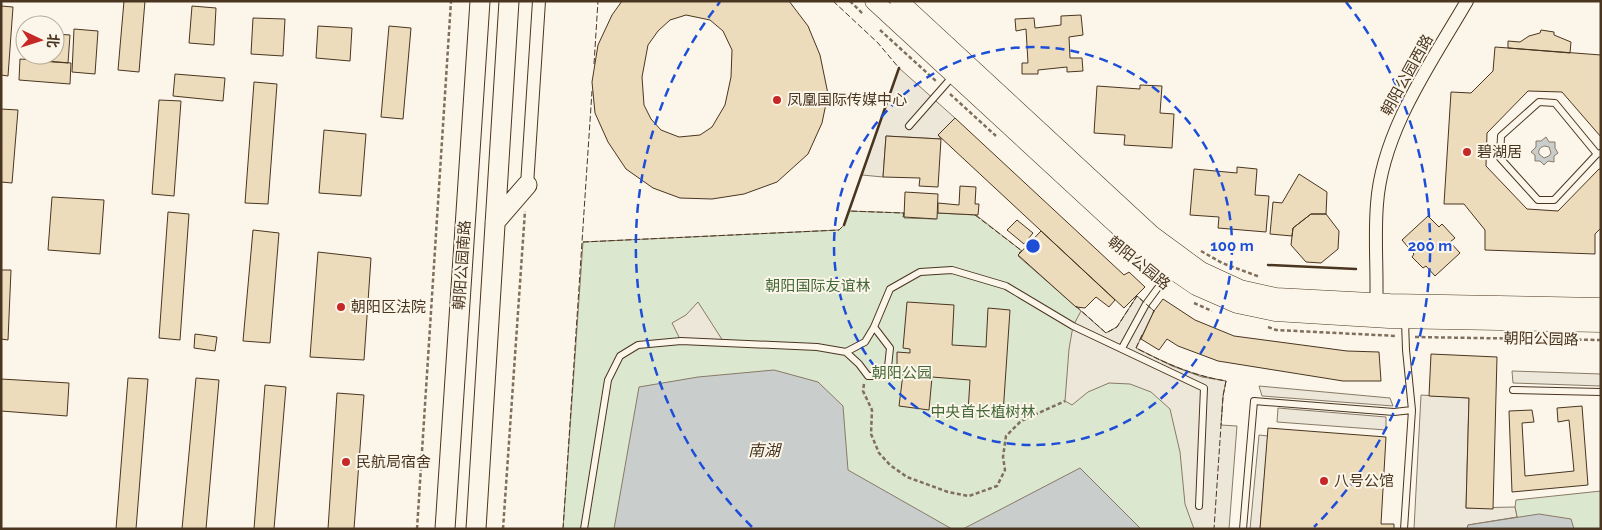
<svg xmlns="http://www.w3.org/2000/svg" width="1602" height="530" viewBox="0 0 1602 530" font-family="Raleway,'Noto Sans SC',sans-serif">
	<rect width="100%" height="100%" fill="#fbf6e9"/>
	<path fill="#dce7d0" stroke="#887966" d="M849 211 904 213V218L936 219 937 213 976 215 1022 251 1018 256 1106 333 1117 327 1137 296 1154 311 1136 348C1168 364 1191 375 1226 381L1223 396 1214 529H563L583 242 839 230 844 225Z
		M1601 491V529H1467L1468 525 1517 517 1515 507 1516 500Z"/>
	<path fill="#ede7d9" stroke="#887966" d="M899 68 955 118 938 135 941 139 886 136 883 177 862 175Z
		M1137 296 1154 311 1136 348 1172 366 1202 377 1226 381 1223 396 1221 425 1237 426 1229 529H1194L1185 504 1180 452 1170 409 1151 392 1130 384 1109 383 1088 392 1072 405 1065 401 1069 349 1073 326 1081 311 1106 333 1117 327Z
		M698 302 723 341H681L672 323 686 315Z
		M1512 371 1601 374V386L1513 383Z
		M1259 386 1390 398 1393 406 1262 396Z
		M1421 395 1469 398 1466 508 1515 507 1517 517 1468 525 1467 529H1414Z
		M1278 408 1386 417V430L1277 422Z
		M1259 435 1268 436 1260 529H1250Z"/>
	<path fill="#c9cecd" stroke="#887966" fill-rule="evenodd" d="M1546 137 1549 142H1555V148L1558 153 1554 156V162L1548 161 1544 165 1540 161H1535V155L1531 152 1536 147V141H1541ZM1545 146 1549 147 1551 153 1549 156 1544 158 1539 154C1538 150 1540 147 1545 146Z
		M774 370 818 382 843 406 848 470 952 529H614L639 387 698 377Z
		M1080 468 1141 529H963Z
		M1539 514 1571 519 1574 529H1467L1468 525Z"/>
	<path fill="#ecdcbc" stroke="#4a3520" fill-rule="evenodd" d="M124 1H145L139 72 118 70Z
		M622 1H789L808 26 820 55 828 94 822 123 808 154 777 182 744 194 712 199 680 198 653 188 626 169 608 142 595 113 592 82 598 45 612 15ZM686 15 710 20 723 31 732 50 731 77 725 105 712 127 700 135 679 137 661 130 651 119 644 105 642 77 648 45 658 31 670 20Z
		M1 6 13 7 8 76 1 75Z
		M192 6 216 8 214 45 189 43Z
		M1081 15 1083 35 1069 37 1070 58H1082L1083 71 1067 72V67L1038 70V74H1022V63H1028L1026 29 1016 31 1015 19 1034 18 1035 28 1061 25V16Z
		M253 18 285 19 283 56 251 54Z
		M318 26 352 28 350 61 316 58Z
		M389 26 411 28 403 119 381 117Z
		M74 29 98 31 95 74 72 72Z
		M1541 30 1554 32V35L1571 42 1570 53 1508 48V41L1520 42 1529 36 1540 33Z
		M55 34 70 35 68 63 40 61V55H55Z
		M1495 47 1601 55V137L1562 92 1528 91 1487 133 1486 166 1527 209 1558 211 1599 169H1601V228L1595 234V254L1485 250V230L1464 204H1444L1451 92 1471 93 1493 71Z
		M20 59 71 63 70 84 19 80Z
		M175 74 225 78 223 101 173 96Z
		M254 82 277 84 268 204 245 203Z
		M1140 85 1162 86 1160 113 1174 114 1172 148 1124 145 1125 135 1094 133 1097 86 1140 89Z
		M159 100 181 101 174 196 152 194Z
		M1 109 18 110 12 183 1 182Z
		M955 118 1124 275 1129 272 1145 287 1124 308 938 135Z
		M324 130 366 134 361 196 319 193Z
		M886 136 941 139 938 187 919 186 920 178 883 177Z
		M1237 167 1257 169 1255 195 1269 196 1266 232 1218 228 1219 217 1190 215 1194 169 1237 173Z
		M1299 174 1327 192 1326 214H1311L1293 228 1292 236 1270 234 1273 202 1282 203Z
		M960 186 976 187 975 204H979L978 215 938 213V203L959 205Z
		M905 192 938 194 937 219 904 217Z
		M52 197 104 200 100 254 48 250Z
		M168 212 189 214 180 340 159 338Z
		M1311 214H1326L1339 231 1338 249 1321 263 1306 262 1291 245 1293 228Z
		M1428 216 1439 227 1442 224 1455 238 1450 242 1460 253 1435 276 1426 266 1423 268 1412 257 1414 254 1402 240Z
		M1017 220 1033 233 1024 244 1007 230Z
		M253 230 279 233 270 343 243 341Z
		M1041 231 1115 300 1109 307 1096 297 1085 308 1076 307 1018 255Z
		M318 252 371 258 364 360 310 357Z
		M1 270H11L8 340 1 339Z
		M1163 299 1195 320 1234 336 1347 351 1379 352 1381 381H1343L1218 361 1178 346 1167 339 1159 350 1141 339 1154 311Z
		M907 302 954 305 952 345 986 347 988 308 1010 310 1003 414 968 412 970 380 932 377 929 410 899 406 903 374H911L910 370 897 369V352L910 353V349L903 348Z
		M195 334 217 337 215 351 194 348Z
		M1431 354 1497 357 1493 509 1466 508 1469 398 1429 396Z
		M128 378 148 379 136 529H116Z
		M196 378 219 380 206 529H182Z
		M1 379 69 383 67 416 1 411Z
		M265 385 286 387 274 529H254Z
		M337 393 364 395 354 529H328Z
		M1582 406 1588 485 1512 492 1509 411 1532 410 1534 422 1522 423 1525 476 1574 471 1569 420 1558 422 1557 408Z
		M1268 428 1386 437 1381 524H1394V529H1260Z"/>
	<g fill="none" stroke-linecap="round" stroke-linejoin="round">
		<defs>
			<path id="lane" d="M909 126 953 76
				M1597 154 1555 103 1539 102 1501 136 1500 158 1538 200H1554L1597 154 1601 153
				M1122 348 1146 304 1171 270
				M846 352 859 364 868 376H879L888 367 890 348 874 327
				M1513 390 1601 392
				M584 529 608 380 620 356 638 345 681 341 817 347 846 352 865 342 874 327 890 289 920 272 952 270 1006 286 1073 326 1204 388 1199 506
				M1243 529 1254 401 1394 412 1412 410
				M1404 529 1412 410 1406 350 1405 321"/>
			<path id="street" d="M527 185 539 1
				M1376 311C1378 275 1374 239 1377 204 1382 131 1431 63 1467 1"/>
			<path id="secondary" d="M874 1 1145 251 1196 286 1237 304 1275 312 1389 319 1601 323
				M899 1 1152 235 1201 271 1240 289 1276 297 1390 303 1601 307"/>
			<path id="primary" d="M495 222 527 185
				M445 529 480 1
				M476 529 509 1"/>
		</defs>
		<use href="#lane" stroke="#4a3520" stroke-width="8"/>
		<use href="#street" stroke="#4a3520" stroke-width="14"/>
		<use href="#secondary" stroke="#4a3520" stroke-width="19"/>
		<use href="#primary" stroke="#4a3520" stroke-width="21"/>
		<path stroke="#7f6f5c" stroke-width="2.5" stroke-dasharray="4 2.5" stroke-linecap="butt" d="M850 1 863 14
			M880 30 937 82
			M950 94 996 136
			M1201 251 1222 263 1260 277
			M1140 268 1154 278
			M1194 303 1212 311
			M1268 327 1276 330 1397 336
			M1415 337 1601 340
			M864 384 863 391 872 410 871 434 879 453 890 465 907 477 948 492 969 496 997 486 1005 470 1003 457 1006 436 1021 421 1065 401
			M417 529 451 1
			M503 529 525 211"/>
		<use href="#lane" stroke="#fbf6e9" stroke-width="6"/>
		<use href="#street" stroke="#fbf6e9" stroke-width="12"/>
		<use href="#secondary" stroke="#fbf6e9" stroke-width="18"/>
		<use href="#primary" stroke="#fbf6e9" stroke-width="19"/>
		<path stroke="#4a3520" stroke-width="1" stroke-dasharray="6 2.5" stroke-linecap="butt" d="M833 1 878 43 899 68
			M594 64 598 1
			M975 215 1022 251 1019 253
			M583 242 839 230 844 225 849 211 904 213 903 217
			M1076 306 1106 333 1117 327 1137 296 1154 311 1153 313
			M1142 335 1136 348C1167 364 1191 375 1226 381L1223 396 1214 529
			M563 529 592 91"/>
		<path stroke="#4a3520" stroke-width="2.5" d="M844 225 899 68
			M1268 265 1356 269"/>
	</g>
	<g fill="none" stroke="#1d4ed8" stroke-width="2.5" stroke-dasharray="9 6">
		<circle cx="1033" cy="246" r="199"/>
		<path d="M752 527A397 397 0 0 1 720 2M1346 2A397 397 0 0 1 1314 527"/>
	</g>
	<g fill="#c62828" stroke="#fbf6e9" stroke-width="2">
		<circle cx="777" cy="100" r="5"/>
		<circle cx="1467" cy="152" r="5"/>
		<circle cx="341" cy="307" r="5"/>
		<circle cx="346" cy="462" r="5"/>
		<circle cx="1324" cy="481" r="5"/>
	</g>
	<g text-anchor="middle" stroke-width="4" stroke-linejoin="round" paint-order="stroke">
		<g font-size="15" fill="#4a3520" stroke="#fbf6e9">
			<text transform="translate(1407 75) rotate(-61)" y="5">朝阳公园西路</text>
			<text transform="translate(1139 263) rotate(39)" y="5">朝阳公园路</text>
			<text transform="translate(462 265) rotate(-86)" y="5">朝阳公园南路</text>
			<text transform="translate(1541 339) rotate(1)" y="5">朝阳公园路</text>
		</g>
		<g font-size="15" fill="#4a3520" stroke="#fbf6e9" text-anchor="start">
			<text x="787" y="105">凤凰国际传媒中心</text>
			<text x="1477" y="157">碧湖居</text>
			<text x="351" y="312">朝阳区法院</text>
			<text x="356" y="467">民航局宿舍</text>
			<text x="1334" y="486">八号公馆</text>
		</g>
		<g font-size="15" fill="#436837" stroke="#fbf6e9">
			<text x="818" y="291">朝阳国际友谊林</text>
			<text x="902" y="378">朝阳公园</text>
			<text x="983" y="417">中央首长植树林</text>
		</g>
		<g font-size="16" font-style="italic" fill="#4a3520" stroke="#fbf6e9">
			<text x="764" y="456">南湖</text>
		</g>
	</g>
	<circle cx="1033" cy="246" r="8" fill="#1d4ed8" stroke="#fbf6e9" stroke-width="2.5"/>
	<g font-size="15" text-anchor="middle" font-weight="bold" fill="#1d4ed8" stroke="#fbf6e9" stroke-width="4" stroke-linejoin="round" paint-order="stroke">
		<text x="1232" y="251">100 m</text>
		<text x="1430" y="251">200 m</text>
	</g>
	<rect width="1602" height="530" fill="none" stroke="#4a3520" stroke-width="5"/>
	<g transform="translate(40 40) rotate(94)"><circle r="24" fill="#fbf6e9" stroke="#b4a999"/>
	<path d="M0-4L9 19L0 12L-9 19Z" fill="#c62828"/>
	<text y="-8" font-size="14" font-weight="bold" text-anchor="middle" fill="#4a3520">北</text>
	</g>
</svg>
